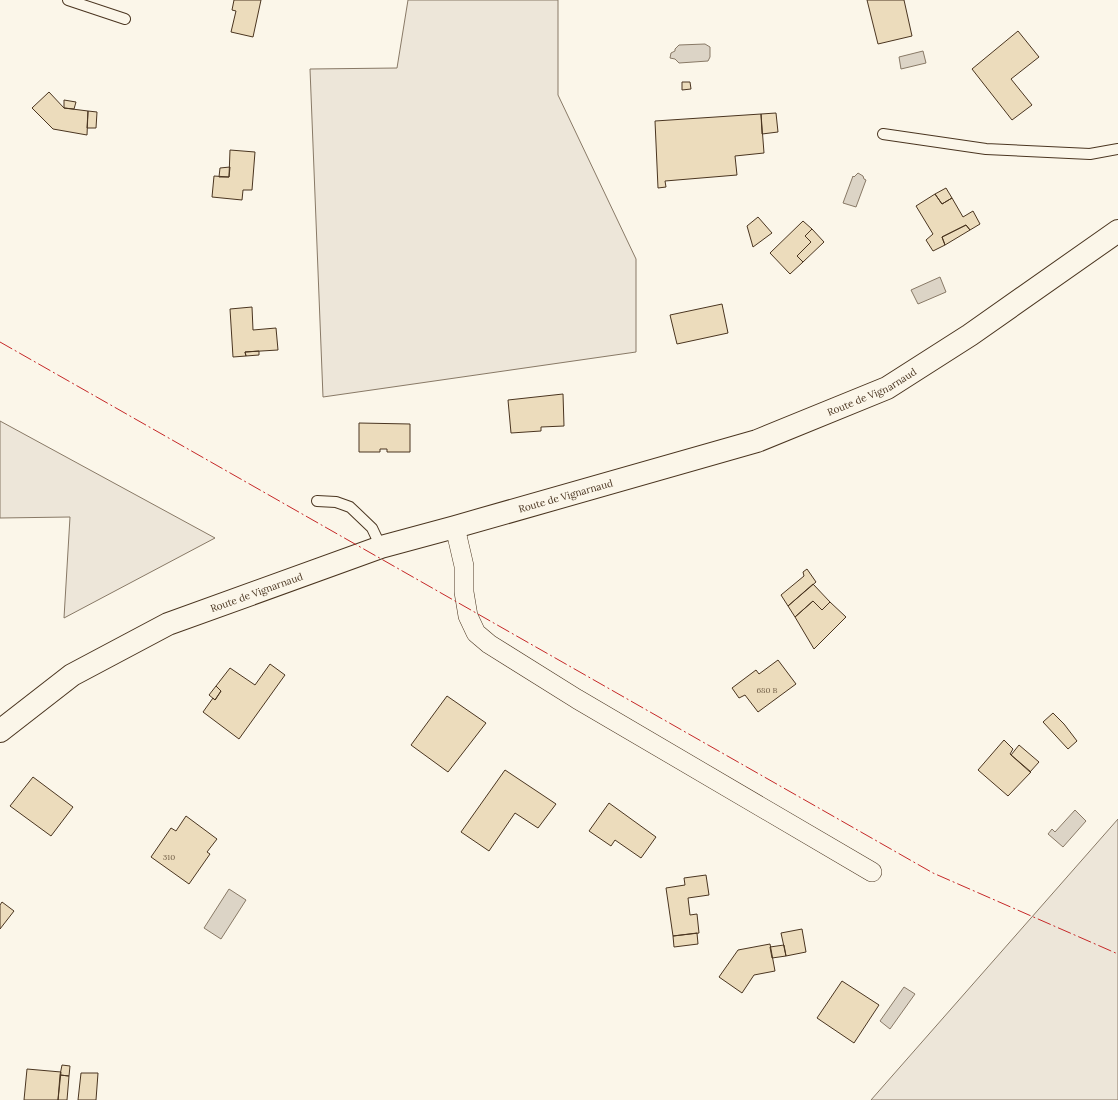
<svg xmlns="http://www.w3.org/2000/svg" width="1118" height="1100" viewBox="0 0 1118 1100" font-family="Lora,serif">
	<rect width="100%" height="100%" fill="#fbf6e9"/>
	<path fill="#ede6d9" stroke="#887966" d="M408 0H558V95L636 259V352L323 397 310 69 397 68Z
		M0 421 215 538 64 618 70 517 0 518Z
		M1118 819V1100H871Z"/>
	<path fill="#dcd4c6" stroke="#887966" d="M705 44 710 47V57L708 61 679 63 675 59 670 58 671 53 675 51V49L679 45Z
		M923 51 926 63 901 69 899 57Z
		M858 173 863 176 864 179 866 180 856 207 843 203 853 176 854 177Z
		M940 277 946 292 918 304 911 290Z
		M1075 810 1086 821 1063 847 1048 834 1052 829 1055 832Z
		M229 889 246 900 221 939 204 928Z
		M904 987 915 994 890 1029 880 1021Z"/>
	<path fill="#ecdcbc" stroke="#4a3520" d="M234 0H261L253 37 231 32 236 11 232 10Z
		M867 0H904L912 36 878 44Z
		M1018 31 1039 57 1011 79 1032 105 1012 120 972 69Z
		M682 82H690L691 89 682 90Z
		M49 92 64 108 88 111 87 135 53 129 32 108Z
		M64 100 76 102 74 109 64 108Z
		M88 111 97 112 96 128H87Z
		M776 113 778 132 762 134 761 114Z
		M761 114 764 153 735 156 737 175 665 181 666 187 658 188 655 121Z
		M230 150 255 152 252 190H243L242 200 212 197 214 176 229 177Z
		M230 167 229 177H219L220 168Z
		M946 188 952 198 942 204 935 194Z
		M935 194 942 204 952 198 963 217 973 211 980 224 970 230 966 225 942 237 945 245 933 251 926 240 933 234 916 206Z
		M758 217 772 233 753 247 747 226Z
		M803 221 812 229 805 236 811 242 797 256 803 262 790 274 770 253Z
		M966 225 970 230 945 245 942 237Z
		M812 229 824 242 803 262 797 256 811 242 805 236Z
		M722 304 728 333 677 344 670 315Z
		M252 307 253 330 276 328 278 350 245 352 246 356 233 357 230 309Z
		M259 351V355L246 356 245 352Z
		M563 394 564 426 541 427V431L511 433 508 400Z
		M359 423 410 424V452H387V449H380V452H359Z
		M807 569 816 582 788 606 781 595 804 576 803 572Z
		M813 584 830 602 822 610 813 601 795 617 788 606Z
		M813 601 822 610 830 602 846 617 814 649 795 617Z
		M778 660 796 684 758 712 745 695 739 698 732 688 756 670 759 674Z
		M270 664 285 675 239 739 203 712 213 698 215 700 221 691 216 686 230 668 255 685Z
		M216 686 221 691 215 700 209 695Z
		M447 696 486 723 448 772 411 745Z
		M1053 713 1064 724 1077 741 1068 749 1043 722Z
		M1004 740 1013 749 1010 754 1031 772 1008 796 978 770Z
		M1019 745 1039 762 1030 772 1011 755Z
		M505 770 556 804 538 828 515 813 489 851 461 832Z
		M33 777 73 807 51 836 10 806Z
		M609 803 656 837 641 858 615 840 611 846 589 831Z
		M186 816 217 839 207 852 210 854 189 884 151 857 171 828 176 831Z
		M706 875 709 895 688 898 690 915 697 914 699 933 673 936 666 888 685 885 684 878Z
		M2 902 14 911 0 929V905Z
		M802 929 806 952 786 956 781 933Z
		M697 933 698 944 674 947 673 936Z
		M770 944 775 971 754 975 742 993 719 977 738 950Z
		M784 945 786 956 772 958 770 947Z
		M842 981 879 1005 854 1043 817 1018Z
		M62 1065 70 1066 69 1076 60 1075Z
		M27 1069 61 1072 58 1100H24Z
		M81 1073H98L96 1100H78Z
		M60 1075 69 1076 67 1100H58Z"/>
	<g fill="none" stroke-linecap="round" stroke-linejoin="round">
		<defs>
			<path id="lane" d="M68 0 125 19
				M883 134 986 149 1090 154 1118 149
				M317 501 336 502 350 507 372 528 381 547"/>
			<path id="street" d="M455 527 464 566V592L468 616 476 633 489 644 577 699 872 872"/>
			<g id="secondary">
				<path id="s1" d="M0 731 72 675 168 624 381 547 455 527 757 441 887 388 970 335 1118 231"/>
			</g>
		</defs>
		<use href="#lane" stroke="#4a3520" stroke-width="12"/>
		<use href="#street" stroke="#4a3520" stroke-width="20"/>
		<use href="#secondary" stroke="#4a3520" stroke-width="24"/>
		<use href="#lane" stroke="#fbf6e9" stroke-width="10"/>
		<use href="#street" stroke="#fbf6e9" stroke-width="19"/>
		<use href="#secondary" stroke="#fbf6e9" stroke-width="22"/>
		<path stroke="#c62828" stroke-width="1" stroke-dasharray="14 3 2 3" stroke-linecap="butt" d="M0 342 933 873 1118 954"/>
	</g>
	<g text-anchor="middle" stroke-width="3" stroke-linejoin="round" paint-order="stroke">
		<g font-size="8" fill="#725f47">
			<text x="767" y="693">680 B</text>
			<text x="169" y="860">310</text>
		</g>
		<g font-size="10" fill="#4a3520" stroke="#fbf6e9">
			<text dy="4" stroke="none"><textPath href="#s1" startOffset="942">Route de Vignarnaud</textPath></text>
			<text dy="4" stroke="none"><textPath href="#s1" startOffset="618">Route de Vignarnaud</textPath></text>
			<text dy="4" stroke="none"><textPath href="#s1" startOffset="294">Route de Vignarnaud</textPath></text>
		</g>
	</g>
</svg>
